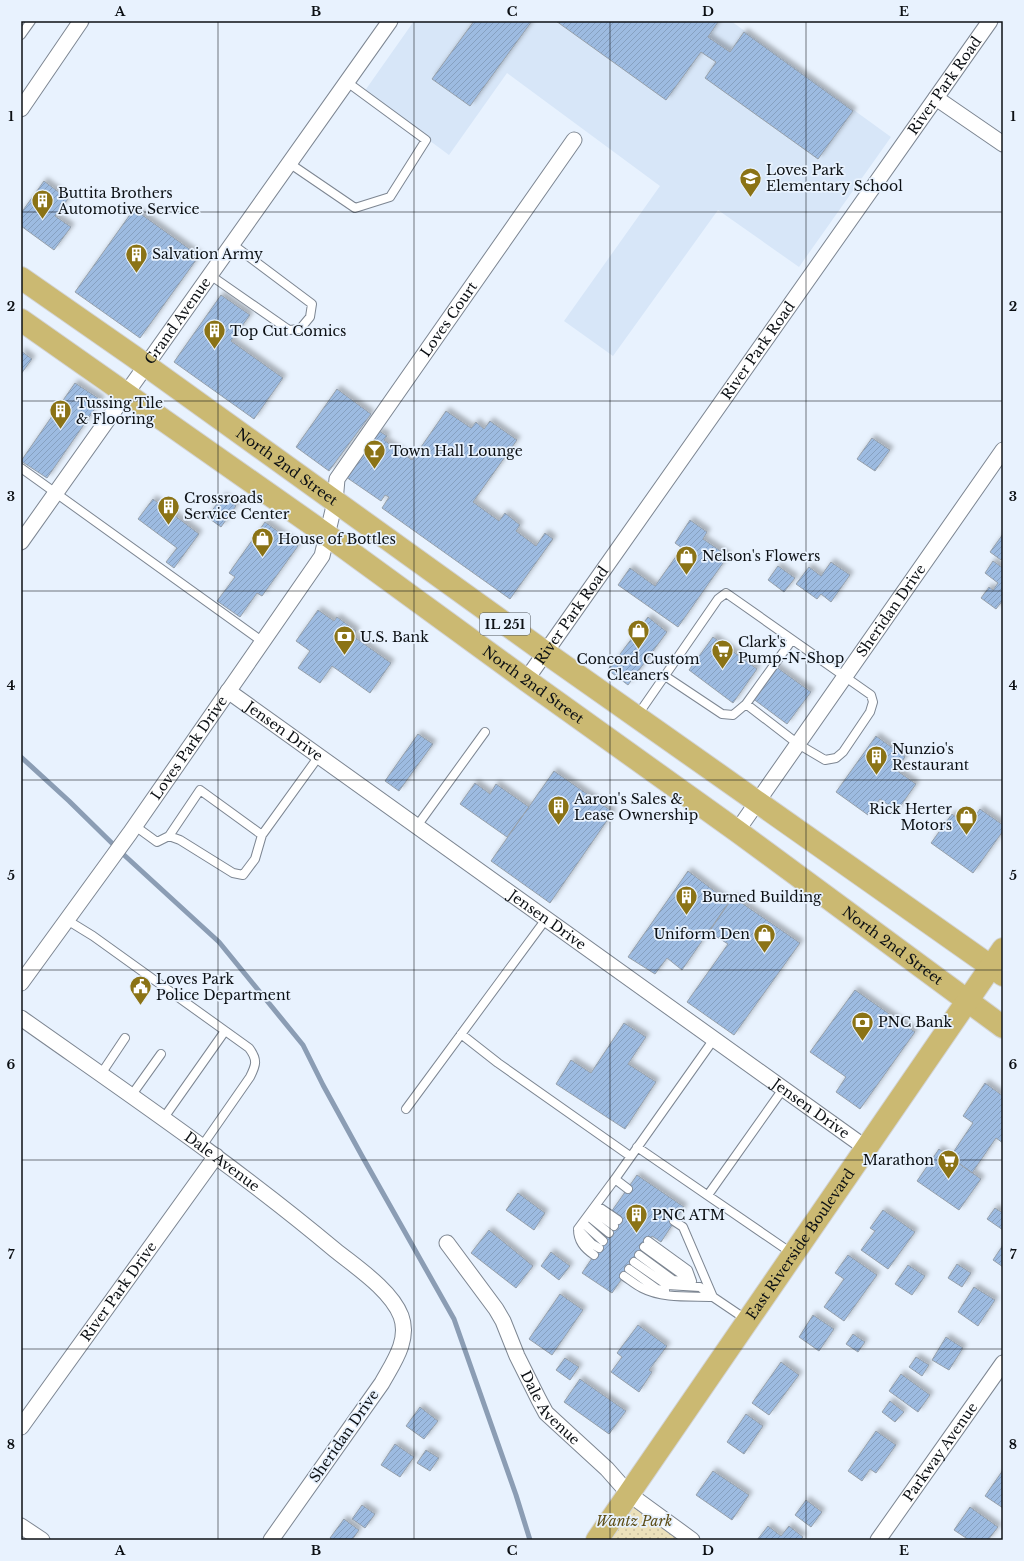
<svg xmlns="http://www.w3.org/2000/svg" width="1024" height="1561" viewBox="0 0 1024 1561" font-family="'Libre Baskerville',serif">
	<defs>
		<pattern id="park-dots" width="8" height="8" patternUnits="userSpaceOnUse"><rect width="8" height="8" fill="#ece1bb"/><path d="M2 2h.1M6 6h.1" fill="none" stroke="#c9c0a0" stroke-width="1.8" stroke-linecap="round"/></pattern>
		<pattern id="building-hatch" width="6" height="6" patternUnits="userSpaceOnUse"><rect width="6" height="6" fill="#9dbbe1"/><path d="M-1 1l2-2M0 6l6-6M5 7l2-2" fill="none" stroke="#86a0c0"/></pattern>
		<filter id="shadow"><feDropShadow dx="3.5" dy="-3.5" stdDeviation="2" flood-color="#0004"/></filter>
	</defs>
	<rect width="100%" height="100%" fill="#e8f2fe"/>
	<path fill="#d7e6f8" d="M414 21H731L891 137 799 267 718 210 613 356 564 321 660 186 507 73 449 155 364 92Z"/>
	<path fill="url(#park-dots)" d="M629 1494 692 1540H597Z"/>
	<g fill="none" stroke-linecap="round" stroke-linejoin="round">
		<path stroke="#8b9db4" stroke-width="5" d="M21 757 69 801 123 854 219 942 303 1045 323 1085 362 1156 454 1319 516 1495 530 1540"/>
	</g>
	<path fill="url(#building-hatch)" stroke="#96a0ab" filter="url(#shadow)" d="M474 21H532L470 106 432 79Z
		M556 21H716L718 22 708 37 730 52 744 32 853 111 818 159 705 78 716 62 701 52 666 100Z
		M44 181 68 199 55 216 71 227 54 250 21 226V213Z
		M134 209 199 256 140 338 75 292Z
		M221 295 250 315 231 341 283 378 254 419 174 362Z
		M21 351 32 359 21 374Z
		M75 383 101 400 47 478 21 461Z
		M337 389 371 414 329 471 296 447Z
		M446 411 471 428 476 422 484 429 490 421 517 440 473 502 499 521 505 513 520 525 516 531 536 546 545 533 553 539 510 599 382 508 389 497 385 495 381 501 346 477 379 431 387 436 384 440 412 460Z
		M872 438 890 450 875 471 857 459Z
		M223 496 236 506 221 527 207 517Z
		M153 499 199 534 174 568 166 562 177 548 138 519Z
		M690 520 707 532 703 539 728 556 678 627 618 585 630 568 655 586 682 548 675 543Z
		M265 522 298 546 262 596 257 593 240 617 217 601 235 577 229 573Z
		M1003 534V558L1001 560 990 552Z
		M993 561 1003 568V600L996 609 981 598 989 587 993 590 998 583 985 573Z
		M831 562 850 575 831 602 821 594 817 599 796 584 809 567 821 576Z
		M778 566 795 578 784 592 768 580Z
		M318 610 334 621 337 617 356 631 353 636 391 663 370 693 332 666 320 683 298 668 310 651 296 641Z
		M648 617 667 632 628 685 608 670Z
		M713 637 757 669 733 703 689 670Z
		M775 666 811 692 787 724 752 698Z
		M418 734 433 744 399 791 385 781Z
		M876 736 905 757 896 770 916 784 897 811 880 799 868 815 836 792Z
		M554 771 613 812 550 903 491 861Z
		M475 783 490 794 496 784 529 807 507 837 460 804Z
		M980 809 1003 825V831L973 873 931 843 952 814 968 826Z
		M688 871 729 902 682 970 667 958 655 974 628 957Z
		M733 897 800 943 734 1035 687 1002 728 944 709 932Z
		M855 990 915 1032 860 1109 836 1092 846 1077 810 1052Z
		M624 1023 646 1037 628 1064 656 1082 625 1129 556 1084 571 1060 591 1073Z
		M985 1083 1003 1096V1143L996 1138 972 1173 950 1157 973 1123 963 1116Z
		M939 1149 981 1179 959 1210 917 1181Z
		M637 1175 684 1207 661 1242 652 1236 612 1293 582 1273 619 1218 611 1212Z
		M518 1193 545 1213 534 1230 506 1210Z
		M995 1208 1003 1213V1230L987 1219Z
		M883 1210 915 1232 888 1269 861 1250 875 1231 870 1228Z
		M489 1230 533 1266 516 1288 471 1253Z
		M1003 1245V1267L993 1260Z
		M551 1252 570 1266 559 1280 541 1266Z
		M848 1255 877 1275 844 1321 824 1307 844 1279 835 1273Z
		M957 1264 971 1273 962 1287 948 1278Z
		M908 1265 925 1276 912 1295 895 1284Z
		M974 1287 995 1300 978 1326 958 1312Z
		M560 1294 583 1310 552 1355 529 1339Z
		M813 1315 834 1329 819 1351 799 1337Z
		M638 1325 667 1346 649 1370 652 1372 639 1392 611 1372 622 1357 617 1353Z
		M853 1334 865 1342 858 1352 846 1344Z
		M946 1337 963 1348 949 1370 932 1360Z
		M916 1357 929 1365 922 1376 909 1367Z
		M565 1358 579 1367 570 1380 556 1370Z
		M781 1362 799 1375 769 1415 752 1403Z
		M901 1374 930 1395 918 1412 889 1391Z
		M580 1379 626 1411 609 1434 564 1402Z
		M890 1401 904 1412 895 1422 882 1412Z
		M420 1407 438 1421 424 1439 406 1426Z
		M746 1414 763 1426 744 1454 727 1442Z
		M876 1431 896 1445 876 1473 870 1469 862 1481 848 1471Z
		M395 1444 414 1457 400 1477 381 1465Z
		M426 1450 439 1458 430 1471 417 1463Z
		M1003 1470V1508L985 1496Z
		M713 1471 749 1495 732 1520 696 1495Z
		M806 1500 822 1512 811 1527 795 1515Z
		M362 1505 375 1514 365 1528 352 1519Z
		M970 1507 998 1527 988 1540H969L954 1530Z
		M344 1519 359 1530 352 1540H333L330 1538Z
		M768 1526 781 1536 789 1526 803 1537 800 1540H757Z"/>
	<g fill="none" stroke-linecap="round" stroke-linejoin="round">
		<defs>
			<path id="service" d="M21 35 31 21
				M289 163 355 208 390 197 426 140 347 82
				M210 275 289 330 300 329 310 317 312 304 232 244
				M21 468 263 642
				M746 704 792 640
				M637 716 718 599 726 593 871 695 873 702 870 712 843 752 836 758 825 760 798 744 746 704 733 715 722 714 665 676
				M135 826 157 842 169 836 200 790 262 835
				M417 826 485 732
				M169 836 180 840 233 873 243 875 255 859 262 835 319 756
				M67 920 93 936 249 1048C258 1060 256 1065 250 1077L202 1146
				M461 1034 498 1063 630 1156
				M101 1074 125 1038
				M131 1096 161 1054
				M406 1109 546 919
				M163 1119 225 1031
				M637 1147 793 1254
				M628 1189 615 1179 714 1039
				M708 1195 783 1089
				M596 1205 618 1220
				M592 1210 614 1226
				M588 1216 609 1233
				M674 1221 683 1227 713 1297 747 1320
				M583 1223 603 1241
				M578 1229 592 1244 599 1248
				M648 1241 688 1270 692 1281
				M644 1247 691 1281
				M594 1255C584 1248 578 1241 578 1229L615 1179
				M639 1255 673 1280 683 1281
				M634 1262 667 1285 700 1287 706 1292
				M629 1269 657 1289 665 1291
				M624 1276C630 1280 636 1285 642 1288 663 1299 691 1296 713 1297"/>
			<g id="minor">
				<path d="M936 98 1003 144"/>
				<path d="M21 109 81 21"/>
				<path id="s1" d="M21 542 390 21"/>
				<path id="s2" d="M526 680 990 21"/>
				<path id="s3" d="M228 691 866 1148"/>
				<path id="s4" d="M737 831 1003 450"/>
				<path id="s5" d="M21 983 130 833 322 556 335 502 337 479 574 140"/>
				<path id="s6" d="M21 1018C127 1093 235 1166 335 1250 356 1267 391 1290 401 1316 410 1340 393 1363 382 1383L271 1540"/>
				<path id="s7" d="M447 1243 496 1309 503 1321 517 1356 539 1400 546 1413 607 1469 629 1494 692 1540"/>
				<path id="s8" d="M21 1427 216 1156"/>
				<path d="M21 1526 42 1540"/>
				<path id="s9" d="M878 1540 1003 1363"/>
			</g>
			<g id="primary">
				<path id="s10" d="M21 278 133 356 546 653 1003 975"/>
				<path id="s11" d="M21 320 327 535 526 680 737 831 1003 1027"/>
				<path id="s12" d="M597 1540 1003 949"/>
			</g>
		</defs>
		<use href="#service" stroke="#7d8692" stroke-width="10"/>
		<use href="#minor" stroke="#7d8692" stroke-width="17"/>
		<use href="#primary" stroke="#d3d4d5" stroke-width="24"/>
		<use href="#service" stroke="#fff" stroke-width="8"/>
		<use href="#minor" stroke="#fff" stroke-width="15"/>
		<use href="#primary" stroke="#cbb972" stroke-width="22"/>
	</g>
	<path fill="none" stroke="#0c1014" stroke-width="1" stroke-opacity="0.55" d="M218 21V1540M414 21V1540M610 21V1540M806 21V1540M21 212H1003M21 401H1003M21 591H1003M21 780H1003M21 970H1003M21 1160H1003M21 1349H1003"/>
	<defs>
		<symbol id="school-pin" viewBox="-11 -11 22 30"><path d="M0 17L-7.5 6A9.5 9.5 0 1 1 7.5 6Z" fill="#8b7316" stroke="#e8f2fe"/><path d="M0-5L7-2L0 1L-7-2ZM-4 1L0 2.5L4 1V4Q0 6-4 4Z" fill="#fff"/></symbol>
		<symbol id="building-pin" viewBox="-11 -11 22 30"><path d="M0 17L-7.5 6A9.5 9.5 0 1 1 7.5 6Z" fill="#8b7316" stroke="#e8f2fe"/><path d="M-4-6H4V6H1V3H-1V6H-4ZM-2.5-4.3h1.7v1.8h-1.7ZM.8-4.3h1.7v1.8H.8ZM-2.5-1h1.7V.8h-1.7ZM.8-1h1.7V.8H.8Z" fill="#fff"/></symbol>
		<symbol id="bar-pin" viewBox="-11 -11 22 30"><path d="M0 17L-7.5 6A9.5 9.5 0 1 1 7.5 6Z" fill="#8b7316" stroke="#e8f2fe"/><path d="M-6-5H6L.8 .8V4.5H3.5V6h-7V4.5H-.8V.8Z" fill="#fff"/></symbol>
		<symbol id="shop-pin" viewBox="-11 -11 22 30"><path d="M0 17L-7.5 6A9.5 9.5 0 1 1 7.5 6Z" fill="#8b7316" stroke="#e8f2fe"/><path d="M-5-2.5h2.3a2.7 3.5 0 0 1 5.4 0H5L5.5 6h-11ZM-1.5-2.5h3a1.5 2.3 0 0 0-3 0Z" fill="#fff"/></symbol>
		<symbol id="bank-pin" viewBox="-11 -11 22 30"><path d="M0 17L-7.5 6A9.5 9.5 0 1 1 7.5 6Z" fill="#8b7316" stroke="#e8f2fe"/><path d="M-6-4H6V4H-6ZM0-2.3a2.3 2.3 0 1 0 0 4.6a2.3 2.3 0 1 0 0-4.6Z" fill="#fff"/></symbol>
		<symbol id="supermarket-pin" viewBox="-11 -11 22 30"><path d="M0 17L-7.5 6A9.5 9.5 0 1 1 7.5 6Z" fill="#8b7316" stroke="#e8f2fe"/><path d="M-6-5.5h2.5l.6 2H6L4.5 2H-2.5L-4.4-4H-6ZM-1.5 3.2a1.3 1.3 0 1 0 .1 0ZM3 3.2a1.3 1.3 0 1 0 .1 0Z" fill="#fff"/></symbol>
		<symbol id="civic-pin" viewBox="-11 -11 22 30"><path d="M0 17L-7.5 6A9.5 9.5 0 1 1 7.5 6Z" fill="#8b7316" stroke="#e8f2fe"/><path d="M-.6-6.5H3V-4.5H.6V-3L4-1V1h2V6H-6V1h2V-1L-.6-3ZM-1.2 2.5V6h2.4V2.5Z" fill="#fff"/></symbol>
	</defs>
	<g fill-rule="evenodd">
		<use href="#school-pin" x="738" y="166" width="25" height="34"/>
		<use href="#building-pin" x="30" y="188" width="25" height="34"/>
		<use href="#building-pin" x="124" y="242" width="25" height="34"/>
		<use href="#building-pin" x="202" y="318" width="25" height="34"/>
		<use href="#building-pin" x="48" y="398" width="25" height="34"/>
		<use href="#bar-pin" x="362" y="438" width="25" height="34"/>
		<use href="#building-pin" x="156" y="494" width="25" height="34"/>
		<use href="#shop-pin" x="250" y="526" width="25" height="34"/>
		<use href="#shop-pin" x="674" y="544" width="25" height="34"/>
		<use href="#shop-pin" x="626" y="618" width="25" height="34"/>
		<use href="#bank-pin" x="332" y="624" width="25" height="34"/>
		<use href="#supermarket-pin" x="710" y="638" width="25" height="34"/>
		<use href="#building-pin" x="864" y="744" width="25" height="34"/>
		<use href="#building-pin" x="546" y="794" width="25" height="34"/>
		<use href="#shop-pin" x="954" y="804" width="25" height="34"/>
		<use href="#building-pin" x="674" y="884" width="25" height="34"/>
		<use href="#shop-pin" x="752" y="922" width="25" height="34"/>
		<use href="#civic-pin" x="128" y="974" width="25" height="34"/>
		<use href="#bank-pin" x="850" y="1010" width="25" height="34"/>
		<use href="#supermarket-pin" x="936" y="1148" width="25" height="34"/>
		<use href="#building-pin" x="624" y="1202" width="25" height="34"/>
	</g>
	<g text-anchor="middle" stroke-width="3.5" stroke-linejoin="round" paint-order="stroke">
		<rect fill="#e8f2fe" stroke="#4e545a" stroke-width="1" x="480" y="613" width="50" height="22" rx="3"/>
		<g font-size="13" font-weight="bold" fill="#0c1014">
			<text x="505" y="629">IL 251</text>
		</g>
		<g font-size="14" fill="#0c1014" stroke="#e8f2fe">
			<text dy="5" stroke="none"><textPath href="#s2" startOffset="727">River Park Road</textPath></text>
			<text dy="5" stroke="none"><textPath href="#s5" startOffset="796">Loves Court</textPath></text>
			<text dy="5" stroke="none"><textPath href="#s1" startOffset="271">Grand Avenue</textPath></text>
			<text dy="5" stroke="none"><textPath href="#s2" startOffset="403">River Park Road</textPath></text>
			<text dy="5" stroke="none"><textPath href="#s10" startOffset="326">North 2nd Street</textPath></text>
			<text dy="5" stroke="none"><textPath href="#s4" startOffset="269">Sheridan Drive</textPath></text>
			<text dy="5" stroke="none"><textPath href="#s2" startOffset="79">River Park Road</textPath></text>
			<text dy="5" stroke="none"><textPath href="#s11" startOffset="629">North 2nd Street</textPath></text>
			<text dy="5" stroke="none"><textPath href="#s3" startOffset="69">Jensen Drive</textPath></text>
			<text dy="5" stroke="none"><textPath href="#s5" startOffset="289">Loves Park Drive</textPath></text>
			<text dy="5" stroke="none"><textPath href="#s3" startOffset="393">Jensen Drive</textPath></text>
			<text dy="5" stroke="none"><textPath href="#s11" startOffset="1073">North 2nd Street</textPath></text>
			<text dy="5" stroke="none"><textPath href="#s3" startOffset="717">Jensen Drive</textPath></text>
			<text dy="5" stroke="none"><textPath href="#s6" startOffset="247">Dale Avenue</textPath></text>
			<text dy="5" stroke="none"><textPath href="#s12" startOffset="359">East Riverside Boulevard</textPath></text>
			<text dy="5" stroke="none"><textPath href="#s8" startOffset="167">River Park Drive</textPath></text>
			<text dy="5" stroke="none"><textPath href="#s7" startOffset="196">Dale Avenue</textPath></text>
			<text transform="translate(344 1436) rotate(-55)" y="5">Sheridan Drive</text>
			<text dy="5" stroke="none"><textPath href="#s9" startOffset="108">Parkway Avenue</textPath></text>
		</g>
		<g font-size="14" fill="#0c1014" stroke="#e8f2fe" text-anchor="start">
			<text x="766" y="175">Loves Park<tspan x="766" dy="16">Elementary School</tspan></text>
			<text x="58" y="198">Buttita Brothers<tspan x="58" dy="16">Automotive Service</tspan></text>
			<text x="152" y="259">Salvation Army</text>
			<text x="230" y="336">Top Cut Comics</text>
			<text x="76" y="408">Tussing Tile<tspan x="76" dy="16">&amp; Flooring</tspan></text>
			<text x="390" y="456">Town Hall Lounge</text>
			<text x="184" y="503">Crossroads<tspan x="184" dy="16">Service Center</tspan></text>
			<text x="278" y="544">House of Bottles</text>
			<text x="702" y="561">Nelson's Flowers</text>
			<text x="360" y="642">U.S. Bank</text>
			<text x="738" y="647">Clark's<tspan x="738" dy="16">Pump-N-Shop</tspan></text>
			<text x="638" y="664" text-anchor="middle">Concord Custom<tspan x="638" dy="16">Cleaners</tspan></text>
			<text x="892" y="754">Nunzio's<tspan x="892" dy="16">Restaurant</tspan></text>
			<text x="574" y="804">Aaron's Sales &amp;<tspan x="574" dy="16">Lease Ownership</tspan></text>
			<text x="952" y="814" text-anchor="end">Rick Herter<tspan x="952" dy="16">Motors</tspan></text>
			<text x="702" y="902">Burned Building</text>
			<text x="750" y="939" text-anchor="end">Uniform Den</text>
			<text x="156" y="984">Loves Park<tspan x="156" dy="16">Police Department</tspan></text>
			<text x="878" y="1027">PNC Bank</text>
			<text x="934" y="1165" text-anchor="end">Marathon</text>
			<text x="652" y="1220">PNC ATM</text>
		</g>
		<g font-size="14" font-style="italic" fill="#5e4e18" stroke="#e8f2fe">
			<text x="634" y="1526">Wantz Park</text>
		</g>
	</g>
	<rect width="1024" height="1561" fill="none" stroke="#e8f2fe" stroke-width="44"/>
	<rect x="22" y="22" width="980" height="1517" fill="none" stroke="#0c1014" stroke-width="1.5"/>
	<g font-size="13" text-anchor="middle" font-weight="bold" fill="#0c1014">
		<text x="120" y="16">A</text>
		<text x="316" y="16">B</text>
		<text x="512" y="16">C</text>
		<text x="708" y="16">D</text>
		<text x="904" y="16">E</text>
		<text x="11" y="121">1</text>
		<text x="1013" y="121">1</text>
		<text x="11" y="311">2</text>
		<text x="1013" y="311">2</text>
		<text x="11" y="501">3</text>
		<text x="1013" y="501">3</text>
		<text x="11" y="690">4</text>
		<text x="1013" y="690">4</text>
		<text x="11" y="880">5</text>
		<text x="1013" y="880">5</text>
		<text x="11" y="1069">6</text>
		<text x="1013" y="1069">6</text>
		<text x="11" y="1259">7</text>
		<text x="1013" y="1259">7</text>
		<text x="11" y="1449">8</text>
		<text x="1013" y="1449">8</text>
		<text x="120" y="1555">A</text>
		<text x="316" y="1555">B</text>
		<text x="512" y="1555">C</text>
		<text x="708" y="1555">D</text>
		<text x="904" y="1555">E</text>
	</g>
</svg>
